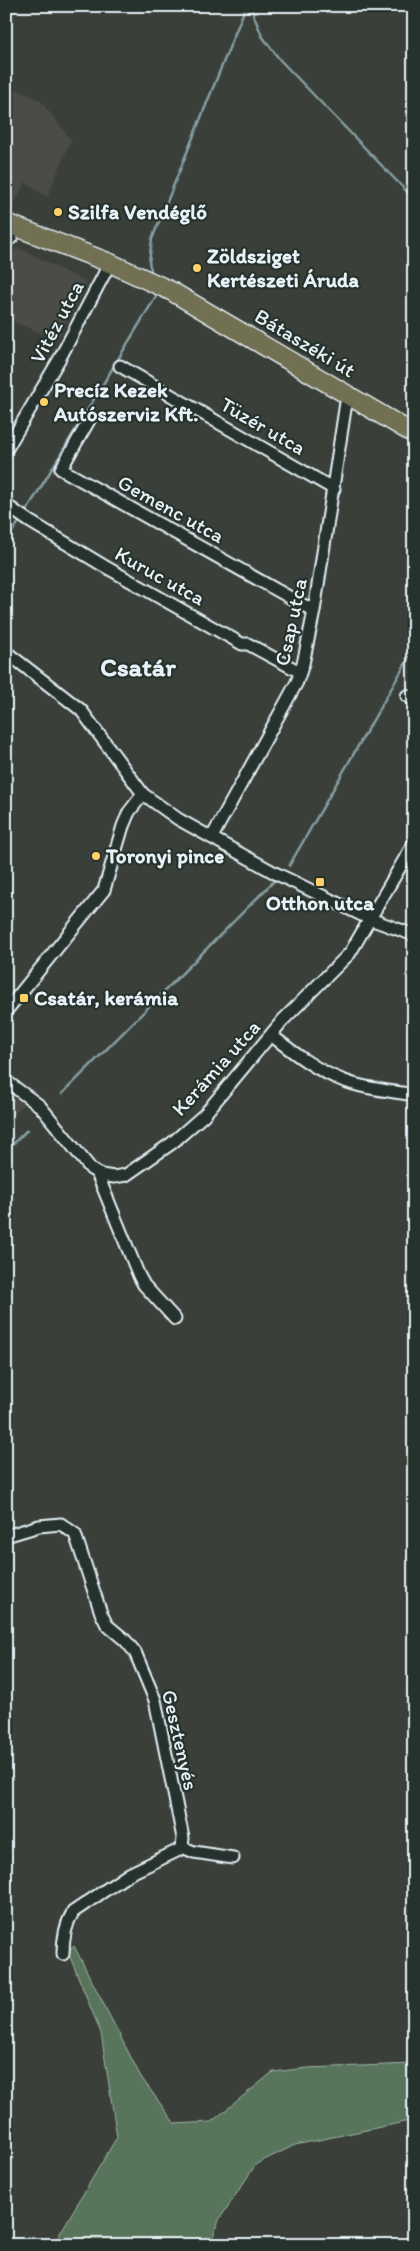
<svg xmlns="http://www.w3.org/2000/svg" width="420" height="2251" viewBox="0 0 420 2251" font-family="Itim,sans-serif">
	<rect width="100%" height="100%" fill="#3a4039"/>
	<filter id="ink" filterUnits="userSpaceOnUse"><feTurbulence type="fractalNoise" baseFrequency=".02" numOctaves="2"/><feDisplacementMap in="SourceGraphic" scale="10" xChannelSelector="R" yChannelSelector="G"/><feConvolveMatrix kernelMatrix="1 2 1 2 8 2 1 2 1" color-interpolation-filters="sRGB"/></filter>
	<g filter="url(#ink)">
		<path fill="#4b4c46" d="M6 85 40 100 71 140 47 197 25 182 12 209 6 206Z
			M17 247 87 283 57 340 6 318V265Z
			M6 1094 24 1103 6 1124Z"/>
		<path fill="#58755c" stroke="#a0b3aa" d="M74 1946 141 2077 175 2124 211 2122 273 2072 308 2068 414 2064V2120L295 2145 256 2164 219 2220 210 2245H53L117 2137 101 2033 68 1952Z"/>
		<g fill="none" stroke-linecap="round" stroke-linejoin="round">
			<path stroke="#869ea3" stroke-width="2.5" d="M250 6 262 36 280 60 414 199
				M152 274 149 262 152 239 246 6
				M24 515 158 293
				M6 541 21 519
				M289 866 414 649
				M62 1094 274 881
				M6 1151 27 1130"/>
			<defs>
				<path id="street" d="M6 242 12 237
					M120 366 334 489
					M91 417 61 469 314 611
					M6 450 60 358 110 263
					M6 505 29 521 104 566 242 644H248L300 672
					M6 652 81 710 143 794 178 819 275 873 370 919 414 935
					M407 696 414 700
					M212 837 297 682 303 664 314 611 347 396
					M6 1011 104 890 123 826 129 812 143 794
					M271 1035C293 1052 315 1070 342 1080 364 1089 391 1091 414 1095
					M6 1081 40 1106 91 1169 101 1175 114 1177 126 1175 172 1143 204 1115 283 1020 350 953 414 843
					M97 1173 139 1276 144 1285 175 1319
					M6 1536 39 1526 61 1524 75 1534 101 1613 107 1625 125 1640 135 1652 155 1700 183 1838 182 1847 179 1850 129 1874 73 1912C65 1925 63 1938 63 1954
					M182 1847 194 1852 233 1858"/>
				<path id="primary" d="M6 223 110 263 171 291 414 434"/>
			</defs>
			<use href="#street" stroke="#e8f1f8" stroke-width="15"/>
			<use href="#primary" stroke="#e8f1f8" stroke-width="21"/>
			<use href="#street" stroke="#26332d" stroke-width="11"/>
			<use href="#primary" stroke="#716f52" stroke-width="18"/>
		</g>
	</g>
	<g fill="#ffd166" stroke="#26332d" stroke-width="2">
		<circle cx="58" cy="212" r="5"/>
		<circle cx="197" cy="268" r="5"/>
		<circle cx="44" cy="402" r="5"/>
		<circle cx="96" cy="856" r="5"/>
		<rect x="315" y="877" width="10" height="10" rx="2.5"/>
		<rect x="19" y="993" width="10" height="10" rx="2.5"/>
	</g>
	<g text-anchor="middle" stroke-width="4.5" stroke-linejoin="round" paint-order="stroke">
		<g font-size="21" font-weight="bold" fill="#e8f1f8" stroke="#26332d" text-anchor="start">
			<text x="68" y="219">Szilfa Vendéglő</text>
			<text x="207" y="263">Zöldsziget<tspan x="207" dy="24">Kertészeti Áruda</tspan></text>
			<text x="54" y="397">Precíz Kezek<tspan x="54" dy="24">Autószerviz Kft.</tspan></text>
			<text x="106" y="863">Toronyi pince</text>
			<text x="320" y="910" text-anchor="middle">Otthon utca</text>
			<text x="34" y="1005">Csatár, kerámia</text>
		</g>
		<g font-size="21" fill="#e8f1f8" stroke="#26332d">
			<text transform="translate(57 322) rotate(-62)" y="7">Vitéz utca</text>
			<text transform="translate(305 343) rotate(31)" y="7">Bátaszéki út</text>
			<text transform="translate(263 426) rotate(30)" y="7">Tüzér utca</text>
			<text transform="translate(171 509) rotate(29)" y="7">Gemenc utca</text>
			<text transform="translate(160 576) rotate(29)" y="7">Kuruc utca</text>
			<text transform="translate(291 622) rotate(-78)" y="7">Csap utca</text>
			<text transform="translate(216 1068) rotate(-48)" y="7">Kerámia utca</text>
			<text transform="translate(180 1740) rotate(77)" y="7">Gesztenyés</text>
		</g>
		<g font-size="26" font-weight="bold" fill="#e8f1f8" stroke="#26332d">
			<text x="138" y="676">Csatár</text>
		</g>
	</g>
	<rect width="420" height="2251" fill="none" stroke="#26332d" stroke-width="25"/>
	<rect x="12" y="12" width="395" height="2226" fill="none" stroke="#e8f1f8" stroke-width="2" filter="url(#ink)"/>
</svg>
